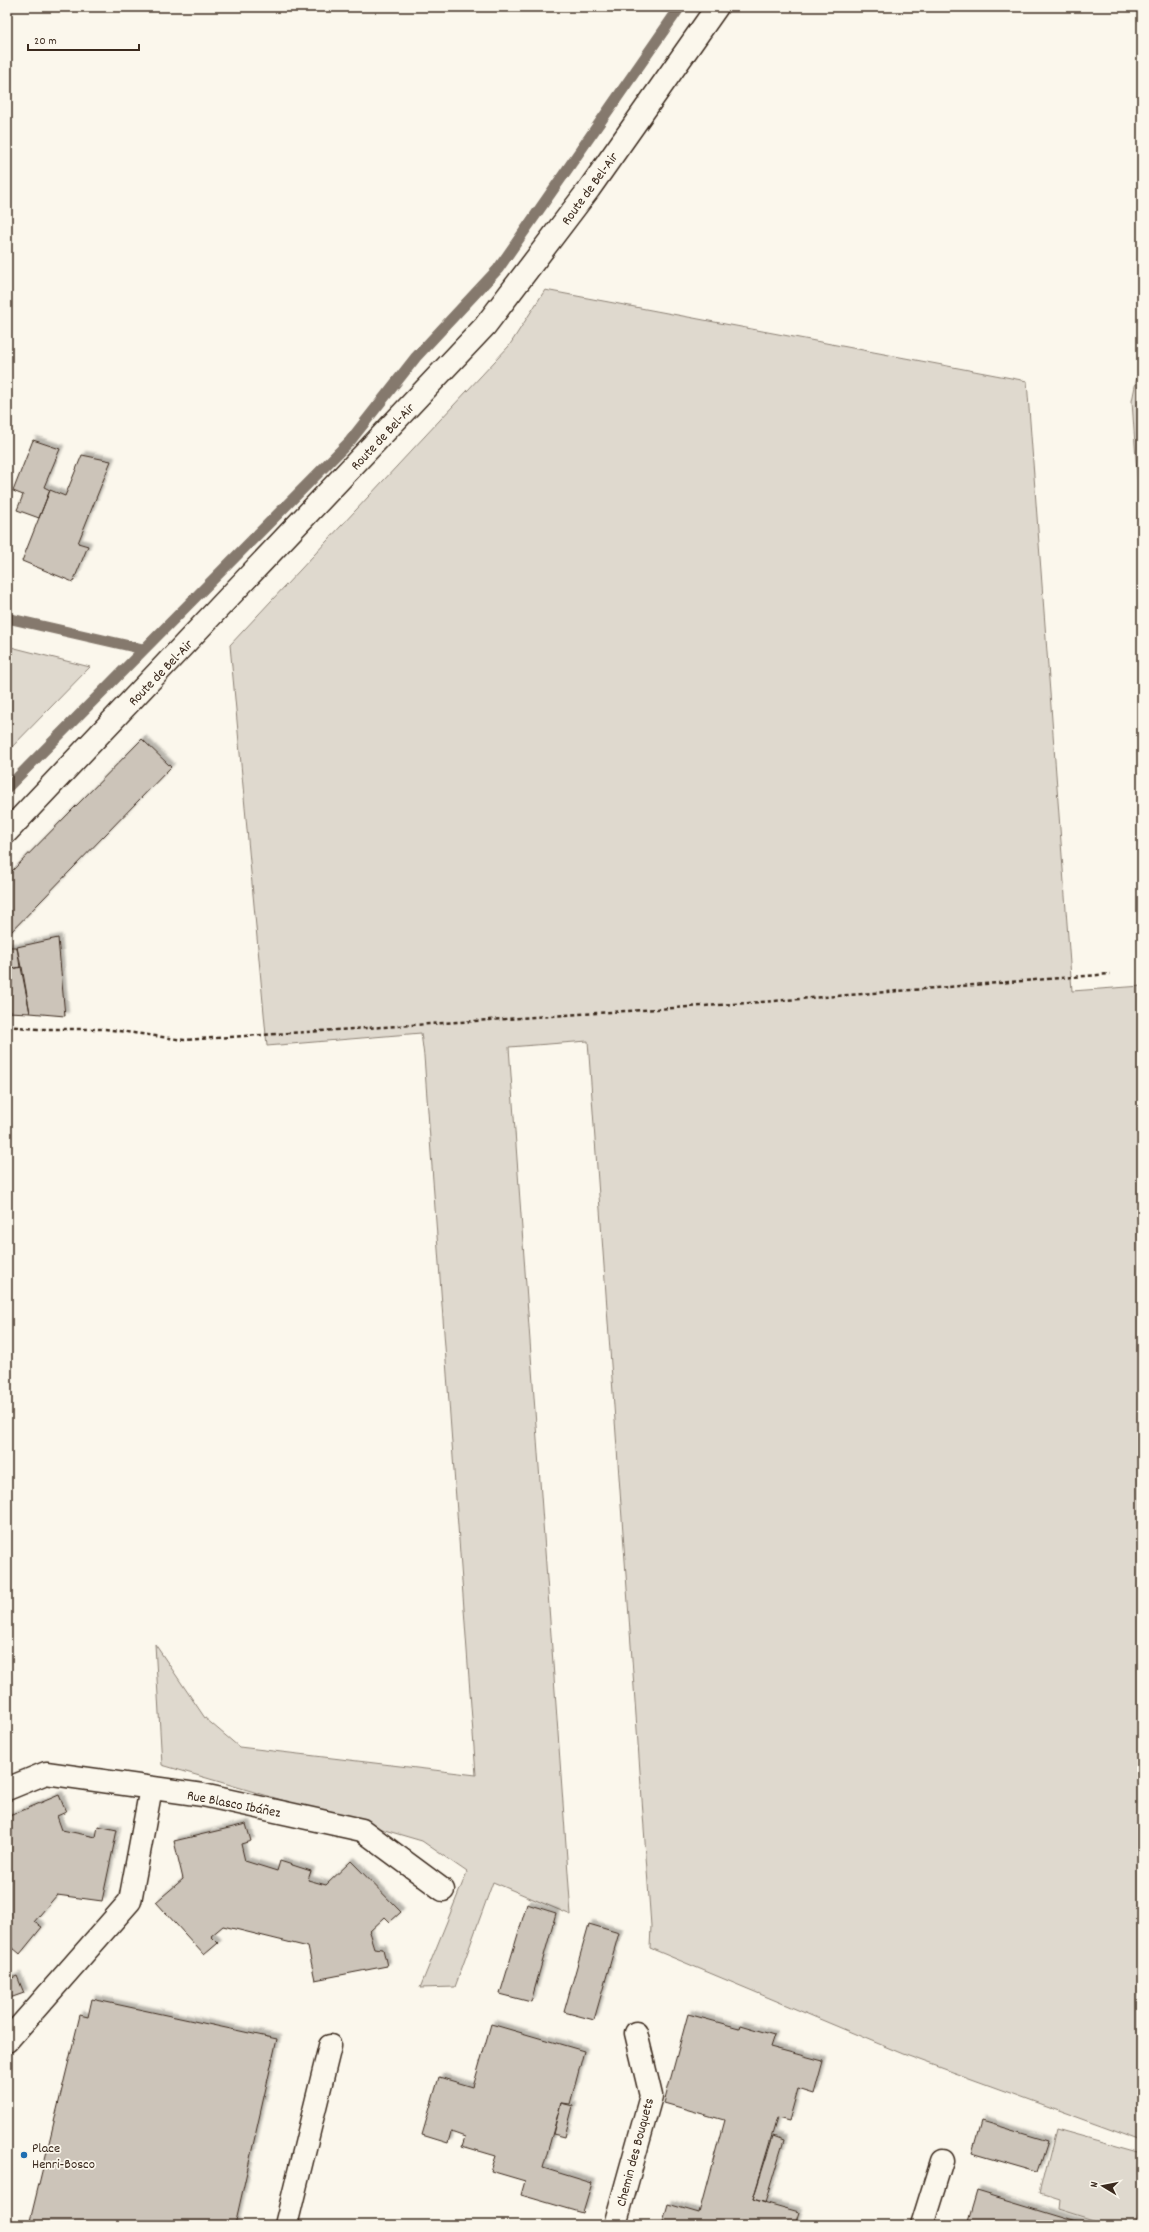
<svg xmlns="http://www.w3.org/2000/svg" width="1149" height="2232" viewBox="0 0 1149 2232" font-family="Dekko,sans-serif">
	<defs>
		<filter id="shadow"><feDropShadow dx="3.5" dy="-3.5" stdDeviation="1" flood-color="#0004"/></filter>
	</defs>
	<rect width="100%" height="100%" fill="#fbf7ec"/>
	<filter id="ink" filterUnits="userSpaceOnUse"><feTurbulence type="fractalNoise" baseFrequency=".025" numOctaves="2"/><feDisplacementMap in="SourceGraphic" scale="8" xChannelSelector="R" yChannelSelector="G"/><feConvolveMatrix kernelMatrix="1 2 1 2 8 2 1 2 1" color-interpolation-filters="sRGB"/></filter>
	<g filter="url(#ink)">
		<path fill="#dfd9ce" stroke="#8d8276" d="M545 290 1027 381 1072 991 1142 986V2141L903 2054 650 1948 651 1926 588 1041 509 1047 571 1915 493 1882 455 1987 420 1988 467 1872 422 1841 162 1765 155 1644 205 1718 239 1747 476 1775 424 1056 421 1033 267 1046 230 645 509 346Z
			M1142 352V547L1132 401Z
			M7 646 90 667 7 752Z
			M1056 2129 1142 2153V2204L1135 2225H1109L1058 2209 1059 2200 1040 2194Z"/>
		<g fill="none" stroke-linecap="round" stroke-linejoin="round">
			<path stroke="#85796d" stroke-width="11" d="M7 618 143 649
				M7 788 350 441 416 357 498 269 680 7"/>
		</g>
		<path fill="#ccc4b9" stroke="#3b2a1e" filter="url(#shadow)" d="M33 440 60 449 44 487 50 490 39 518 17 510 23 495 13 491Z
			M82 455 111 461 78 543 88 546 73 582 22 561 50 490 65 496Z
			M142 739 171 767 7 936V876Z
			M58 938 65 1016 30 1013 17 947Z
			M7 947H17L20 967 7 970Z
			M22 967 30 1013 7 1012V970Z
			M59 1795 66 1812 57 1816 62 1830 96 1837 98 1826 117 1830 102 1901 57 1895 34 1922 42 1927 20 1954 13 1948 7 1956V1817Z
			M246 1824 251 1841 241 1844 245 1861 277 1871 280 1861 311 1871 308 1880 326 1885 351 1861 401 1912 390 1922 385 1917 369 1932 374 1948 383 1949 387 1966 315 1980 308 1947 223 1926 211 1936 218 1943 204 1955 156 1902 183 1879 174 1841Z
			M527 1904 556 1913 531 2002 500 1994Z
			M589 1924 619 1933 594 2020 564 2012Z
			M17 1976 24 1993 7 1999V1978L8 1980Z
			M92 1999 277 2039 235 2225H29L80 2015 88 2017Z
			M688 2014 739 2028 740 2025 774 2035 770 2047 823 2061 814 2094 798 2089 789 2121 777 2118 753 2199 799 2212 795 2225H662L668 2204 699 2213 724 2120 664 2103Z
			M491 2024 584 2051 570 2104 561 2103 543 2168 592 2183 583 2213 521 2195 525 2181 491 2171 496 2156 462 2146 465 2137 451 2132 448 2143 422 2135 439 2077 473 2087Z
			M561 2103 573 2106 565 2137 553 2134Z
			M981 2121 1048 2141 1038 2172 972 2153Z
			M773 2136 784 2140 765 2203 753 2199Z
			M977 2191 1089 2225H967Z"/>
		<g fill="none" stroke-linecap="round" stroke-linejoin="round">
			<defs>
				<path id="minor" d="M7 832 485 326 589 189 717 7
					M7 1789 46 1773 203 1795 362 1830 443 1890
					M7 2041 130 1901 151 1788
					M286 2225 330 2046
					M615 2225 651 2096 636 2033
					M922 2225 942 2161"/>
			</defs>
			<use href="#minor" stroke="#3b2a1e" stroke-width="25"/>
			<path stroke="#3b2a1e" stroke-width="2.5" stroke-dasharray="4 3" stroke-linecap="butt" d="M7 1026 38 1029H105L184 1040 749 1003 1110 974"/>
			<use href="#minor" stroke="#fbf7ec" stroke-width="22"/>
		</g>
	</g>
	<circle fill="#1f6fb2" stroke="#fbf7ec" stroke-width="1.5" cx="24" cy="2155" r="4"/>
	<g text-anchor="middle" stroke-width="3.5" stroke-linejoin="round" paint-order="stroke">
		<g font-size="14" fill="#3b2a1e" stroke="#fbf7ec">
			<text transform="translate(589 188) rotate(-54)" y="5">Route de Bel-Air</text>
			<text transform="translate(382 436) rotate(-47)" y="5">Route de Bel-Air</text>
			<text transform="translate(160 672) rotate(-46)" y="5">Route de Bel-Air</text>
			<text transform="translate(234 1803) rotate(11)" y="5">Rue Blasco Ibáñez</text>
			<text transform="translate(634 2152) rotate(-75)" y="5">Chemin des Bouquets</text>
		</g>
		<g font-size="14" fill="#3b2a1e" stroke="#fbf7ec" text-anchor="start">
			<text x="32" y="2152">Place<tspan x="32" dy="16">Henri-Bosco</tspan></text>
		</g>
	</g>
	<rect width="1149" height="2232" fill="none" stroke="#fbf7ec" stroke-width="24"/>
	<rect x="12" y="12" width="1125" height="2208" fill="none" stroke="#3b2a1e" stroke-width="1.5" filter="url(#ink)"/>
	<g transform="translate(1103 2186) rotate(280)" stroke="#fbf7ec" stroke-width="3" paint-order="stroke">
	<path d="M0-3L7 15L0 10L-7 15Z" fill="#3b2a1e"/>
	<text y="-6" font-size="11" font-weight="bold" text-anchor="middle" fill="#3b2a1e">N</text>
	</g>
	<path d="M28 44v6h111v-6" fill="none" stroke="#3b2a1e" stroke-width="2"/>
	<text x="34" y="44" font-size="12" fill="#3b2a1e" stroke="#fbf7ec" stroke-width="3" paint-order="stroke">20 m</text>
</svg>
